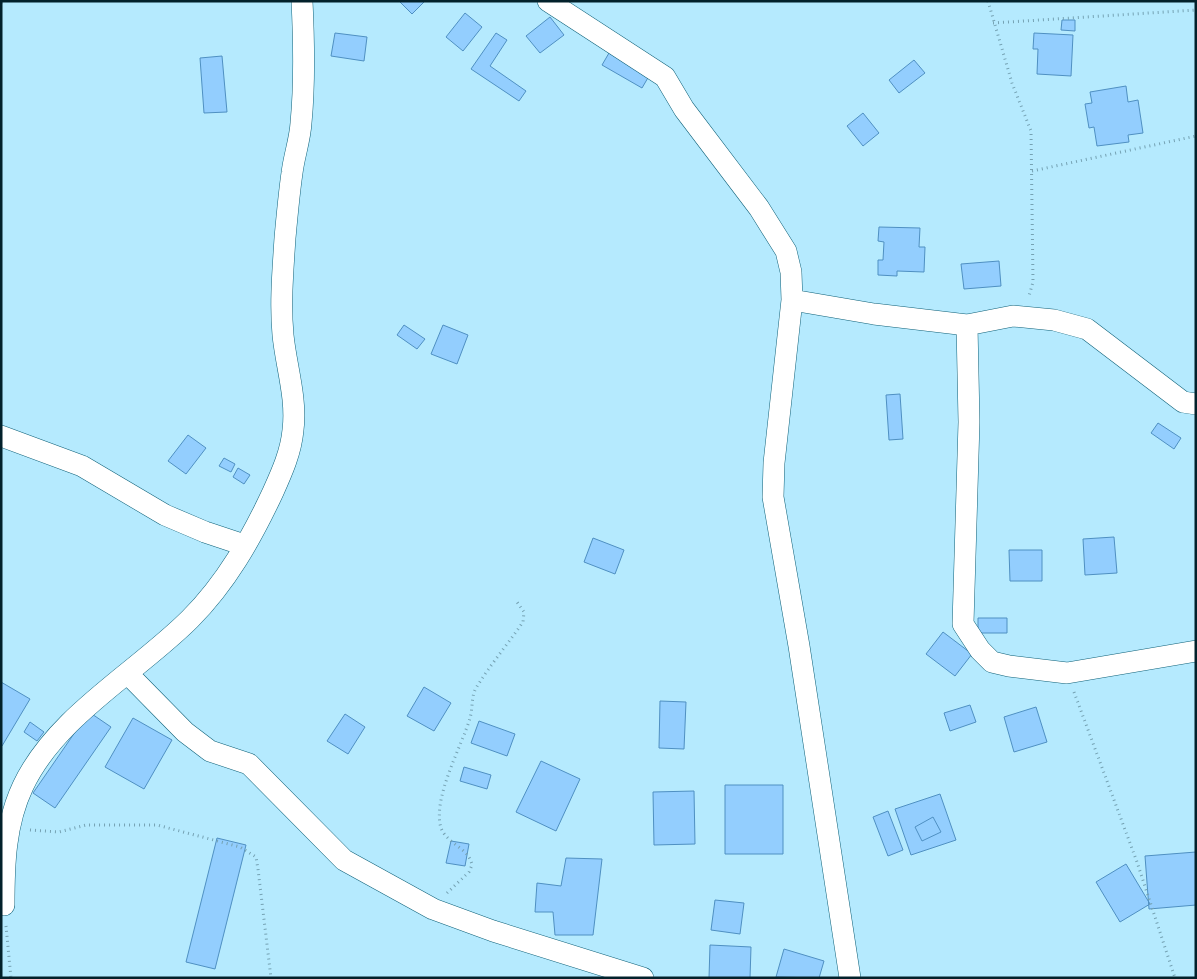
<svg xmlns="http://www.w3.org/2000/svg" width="1197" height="979" viewBox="0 0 1197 979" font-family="'Public Sans',sans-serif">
	<rect width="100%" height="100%" fill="#b5eafe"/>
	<path fill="#93cefe" stroke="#4f90c2" d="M399 1H425L412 14Z
		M465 13 482 27 463 51 446 37Z
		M550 17 564 35 540 53 526 36Z
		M1062 20H1075V31L1061 30Z
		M335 33 367 37 364 61 331 56Z
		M496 33 507 40 490 66 526 91 519 101 471 69Z
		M1034 33 1073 35 1071 76 1037 74 1038 49H1033Z
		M609 53 649 76 642 88 602 65Z
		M222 56 227 112 204 113 200 58Z
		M914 60 925 73 899 93 889 80Z
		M1126 86 1128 102 1138 100 1143 133 1128 135 1129 142 1097 146 1094 127 1089 128 1085 104 1092 103 1090 92Z
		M863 113 879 133 863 146 847 126Z
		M879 227 920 228 919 247H925L924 272 897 271V276L878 275V260H883L884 242 878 241Z
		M999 261 1001 286 964 289 961 264Z
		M404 325 425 339 417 349 397 335Z
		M443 325 468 335 457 364 431 354Z
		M900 394 903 439 889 440 886 395Z
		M1158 423 1181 438 1174 449 1151 433Z
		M188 435 206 448 186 474 168 461Z
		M224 458 235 464 231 472 219 466Z
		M238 468 250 475 244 484 233 477Z
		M1114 537 1117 573 1085 575 1083 539Z
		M593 538 624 550 615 574 584 562Z
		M1009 550H1042V581H1010Z
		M978 618H1007V633H978Z
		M943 632 972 654 955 676 926 654Z
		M1 682 30 699 2 746 1 745Z
		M424 687 451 703 434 731 407 716Z
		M660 701 686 702 684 749 659 748Z
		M970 705 976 722 950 731 944 713Z
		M1036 707 1047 742 1014 752 1004 717Z
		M89 712 111 727 55 808 33 793Z
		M345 714 365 727 348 754 327 741Z
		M133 718 172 740 144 789 105 767Z
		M479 721 515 734 507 756 471 743Z
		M30 722 44 732 37 741 24 732Z
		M541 761 580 779 556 831 516 812Z
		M464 767 491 775 487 789 460 781Z
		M725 785H783V854H725Z
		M694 791 695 844 654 845 653 792Z
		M940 794 956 840 911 855 895 809Z
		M888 811 903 850 888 856 873 817Z
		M933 817 941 832 922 841 915 827Z
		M217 838 246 845 215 969 186 962Z
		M451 841 469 844 465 866 446 863Z
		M1196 852V905L1149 909 1145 856Z
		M566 858 602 859 593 935H555L553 912H535L537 883 561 886Z
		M1126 864 1150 904 1120 922 1096 882Z
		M715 900 744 903 740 934 711 930Z
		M710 945 751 947 750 978H709Z
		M784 949 824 961 819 978 776 977Z"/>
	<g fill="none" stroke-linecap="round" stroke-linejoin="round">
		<defs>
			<path id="minor" d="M548 1 665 77 684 109 759 208 786 251 791 272 792 300 774 463 773 497 799 646 850 978
				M792 300 874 314 967 325 1013 316 1054 320 1087 329 1183 402 1196 404
				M967 325 969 422 963 624 980 650 992 662 1009 666 1067 673 1196 651
				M1 436 82 466 165 515 205 532 244 545
				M128 674 185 732 210 751 249 764 344 860 433 909 493 931 643 978
				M4 905C4 865 5 824 23 786 56 716 136 673 190 619 226 583 251 539 273 492 282 472 291 452 293 430 297 398 286 366 283 335 280 303 283 269 285 238 287 216 289 194 292 173 294 156 300 140 301 123 305 82 304 42 302 1"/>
		</defs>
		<use href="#minor" stroke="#0f6179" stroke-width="22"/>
		<path stroke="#75a2b3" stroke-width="3" stroke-dasharray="1 4" stroke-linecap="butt" d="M988 1 1012 83 1031 131 1033 282 1029 296
			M1 3 2 1
			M993 23 1196 10
			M1032 171 1196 136
			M1074 692 1137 862 1175 978
			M30 830 59 832 86 825H157L240 847 256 857 258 869 271 978
			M447 893 469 872 472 865C469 848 447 844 441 828 432 798 462 746 470 718 473 708 471 697 476 688 490 665 508 644 523 622L524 612 517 602
			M6 926 11 978"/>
		<use href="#minor" stroke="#fff" stroke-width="21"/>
	</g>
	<rect width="1197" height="979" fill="none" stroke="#02212b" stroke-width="5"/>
</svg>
